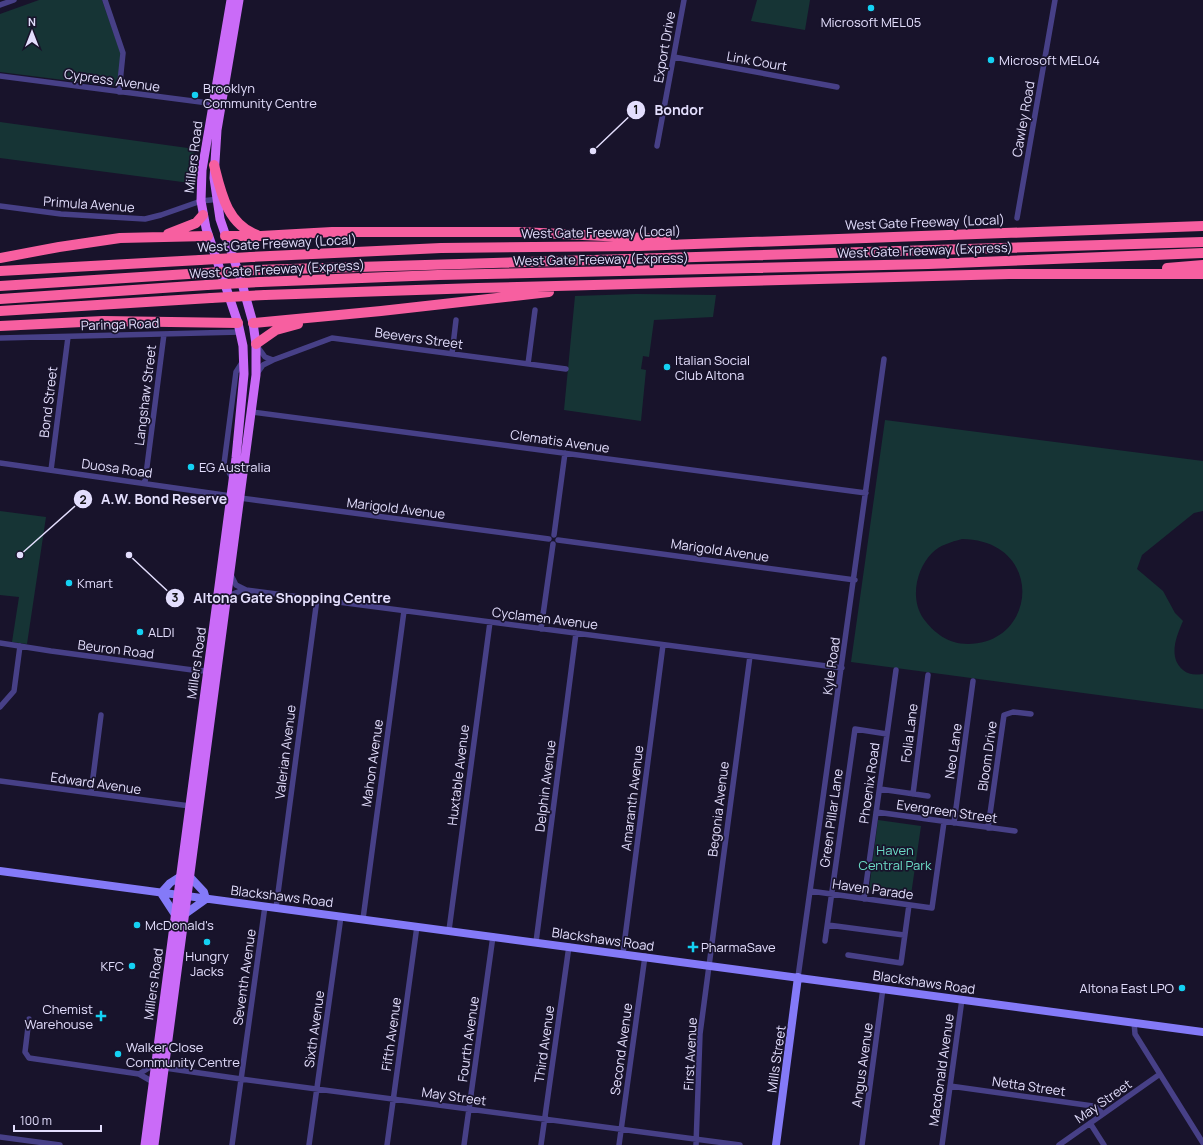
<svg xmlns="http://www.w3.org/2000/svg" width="1203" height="1145" viewBox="0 0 1203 1145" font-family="Manrope,sans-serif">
	<rect width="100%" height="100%" fill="#18132b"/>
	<path fill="#163435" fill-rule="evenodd" d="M39 0H102L121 54 119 87 0 72V14Z
		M757 0H810L805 30 751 21Z
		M0 122 195 149 190 183 0 158Z
		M636 294 716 295 713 317 654 320 649 357 643 356 641 369 646 370 641 421 564 410 575 296Z
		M885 420 1203 461V511L1194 513 1142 555 1137 569 1163 591 1175 613 1183 621C1176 637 1168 657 1183 670 1189 675 1195 675 1203 674V709L851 662ZM962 539C1045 540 1038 644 968 644 948 644 934 633 923 618 910 599 916 569 932 553 940 545 951 542 962 539Z
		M0 511 46 517 27 644 12 642 19 597 0 595Z
		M878 820 921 826 911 895 869 890Z"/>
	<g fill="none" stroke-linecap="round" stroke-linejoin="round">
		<path stroke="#474087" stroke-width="5.5" d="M105 0 123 53 119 92
			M0 5 14 0
			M674 57 837 87
			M0 76 216 104
			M657 146 684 0
			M0 206 61 214 145 219 161 215 201 201 220 199
			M1017 218 1055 0
			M0 338 241 332
			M257 346 265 357 273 360
			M452 354 456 320
			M528 364 535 310
			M256 375 263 365 273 360 332 338 566 369
			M252 412 866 493
			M0 463 231 496
			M51 470 68 337
			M233 479 224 464 236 372 243 361
			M145 482 164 334
			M240 498 549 539
			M554 535 565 453
			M558 540 855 580
			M231 575 236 585 246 590 842 668
			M228 603 233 594 243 590
			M541 629 553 544
			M0 643 51 651 200 671 209 670
			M0 707 14 691 20 646
			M0 781 190 806
			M880 789 928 796
			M91 793 101 715
			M913 794 928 675
			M876 812 1015 831
			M954 823 973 681
			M988 828 1004 715 1013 712 1031 714
			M810 891 932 908 944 822
			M864 899 896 670
			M276 908 317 599
			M363 919 404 611
			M828 925 904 935
			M449 930 490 622
			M825 941 855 729 887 734
			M536 942 576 633
			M623 953 663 645
			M848 955 901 963 909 905
			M798 977 884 359
			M29 1019 25 1052 29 1058 139 1074 153 1082
			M1134 1022 1135 1034 1203 1143
			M139 1074 155 1064 165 1068 241 1079 740 1145
			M950 1086 1093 1106 1097 1108 1103 1114
			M1090 1123 1104 1145
			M0 1137 60 1145
			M232 1145 265 906
			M309 1145 341 916
			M387 1145 417 926
			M464 1145 493 936
			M541 1145 569 946
			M619 1145 645 956
			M696 1145 700 1034 750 656
			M862 1145 883 988
			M942 1145 962 999
			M1059 1145 1160 1074"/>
		<path stroke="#847af8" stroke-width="8" d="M0 871 1203 1032
			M190 877 204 892 206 899
			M161 893 176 916
			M161 893 170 883 181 876
			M185 914 206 899
			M776 1145 798 977"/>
		<path stroke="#ca6bf8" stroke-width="9" d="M145 1145 236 458 244 374 243 346 238 323 206 228 201 201 202 170 231 0
			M154 1145 256 375V344L253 323 241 280 220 219 214 178 217 130 239 0"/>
		<path stroke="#f75fa0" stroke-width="10" d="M214 165C221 193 227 224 257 235
			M168 234 196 223 203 215
			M225 236H261L332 232H520L666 239
			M251 257 441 248 639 246 1203 226
			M0 258 59 247 120 238 208 236
			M1167 268 1203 265
			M256 270 1203 242
			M0 271 200 260
			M260 282 438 275 928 264 1203 253
			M0 286 204 273
			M265 295 477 288 1009 274H1203
			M0 299 207 285
			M0 311 211 298
			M253 323 381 311 549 292
			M0 326 103 321 238 323
			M256 344 276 330 298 324"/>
		<path stroke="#f75fa0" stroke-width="10" d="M200 260 251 257
			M204 273 256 270
			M207 285 260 282
			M211 298 265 295"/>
	</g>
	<g fill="#14d1f3" stroke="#18132b" stroke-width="1.5">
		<circle cx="871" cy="8" r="4"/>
		<circle cx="991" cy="60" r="4"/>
		<circle cx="195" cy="95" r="4"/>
		<circle cx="667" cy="367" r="4"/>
		<circle cx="191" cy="467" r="4"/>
		<circle cx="69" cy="583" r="4"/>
		<circle cx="140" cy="632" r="4"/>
		<circle cx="137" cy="925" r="4"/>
		<circle cx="207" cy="942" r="4"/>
		<path d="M691 941h4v4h4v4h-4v4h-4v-4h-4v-4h4z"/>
		<circle cx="132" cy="966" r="4"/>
		<circle cx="1182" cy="988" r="4"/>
		<path d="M99 1010h4v4h4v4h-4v4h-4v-4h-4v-4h4z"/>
		<circle cx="118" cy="1054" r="4"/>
	</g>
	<g text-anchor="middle" stroke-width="3.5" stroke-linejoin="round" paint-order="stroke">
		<g font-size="13" fill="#e3defd" stroke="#18132b" text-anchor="start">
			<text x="871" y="27" text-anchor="middle">Microsoft MEL05</text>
			<text x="999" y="65">Microsoft MEL04</text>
			<text x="203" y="93">Brooklyn<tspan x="203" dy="15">Community Centre</tspan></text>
			<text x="675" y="365">Italian Social<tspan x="675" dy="15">Club Altona</tspan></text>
			<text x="199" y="472">EG Australia</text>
			<text x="77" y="588">Kmart</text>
			<text x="148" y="637">ALDI</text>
			<text x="145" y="930">McDonald's</text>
			<text x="701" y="952">PharmaSave</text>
			<text x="207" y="961" text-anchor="middle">Hungry<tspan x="207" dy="15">Jacks</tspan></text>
			<text x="124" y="971" text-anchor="end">KFC</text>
			<text x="1174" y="993" text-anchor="end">Altona East LPO</text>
			<text x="93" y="1014" text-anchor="end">Chemist<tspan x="93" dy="15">Warehouse</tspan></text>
			<text x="126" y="1052">Walker Close<tspan x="126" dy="15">Community Centre</tspan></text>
		</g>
		<g font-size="13" fill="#e3defd" stroke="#18132b">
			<text transform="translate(664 47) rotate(-80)" y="5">Export Drive</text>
			<text transform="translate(757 61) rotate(10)" y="5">Link Court</text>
			<text transform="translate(112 80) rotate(8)" y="5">Cypress Avenue</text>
			<text transform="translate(1023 119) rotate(-80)" y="5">Cawley Road</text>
			<text transform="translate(193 157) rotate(-83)" y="5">Millers Road</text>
			<text transform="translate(89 204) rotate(4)" y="5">Primula Avenue</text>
			<text transform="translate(925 222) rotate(-2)" y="5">West Gate Freeway (Local)</text>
			<text transform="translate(601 232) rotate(-1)" y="5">West Gate Freeway (Local)</text>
			<text transform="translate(277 243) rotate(-3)" y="5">West Gate Freeway (Local)</text>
			<text transform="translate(925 250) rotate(-2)" y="5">West Gate Freeway (Express)</text>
			<text transform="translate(601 259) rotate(-1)" y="5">West Gate Freeway (Express)</text>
			<text transform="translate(277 269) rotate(-3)" y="5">West Gate Freeway (Express)</text>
			<text transform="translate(120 324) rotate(-2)" y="5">Paringa Road</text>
			<text transform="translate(419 338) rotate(8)" y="5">Beevers Street</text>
			<text transform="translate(145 395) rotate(-83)" y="5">Langshaw Street</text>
			<text transform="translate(48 402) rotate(-83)" y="5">Bond Street</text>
			<text transform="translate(560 441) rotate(8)" y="5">Clematis Avenue</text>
			<text transform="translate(117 468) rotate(8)" y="5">Duosa Road</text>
			<text transform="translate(396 508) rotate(7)" y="5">Marigold Avenue</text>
			<text transform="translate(720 550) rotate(8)" y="5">Marigold Avenue</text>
			<text transform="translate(545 618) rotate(7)" y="5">Cyclamen Avenue</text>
			<text transform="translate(116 649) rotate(7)" y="5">Beuron Road</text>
			<text transform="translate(196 663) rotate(-82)" y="5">Millers Road</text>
			<text transform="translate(831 666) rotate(-82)" y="5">Kyle Road</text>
			<text transform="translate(909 733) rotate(-83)" y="5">Folia Lane</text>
			<text transform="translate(953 751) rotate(-82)" y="5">Neo Lane</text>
			<text transform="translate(285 752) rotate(-83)" y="5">Valerian Avenue</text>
			<text transform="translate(987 756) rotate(-82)" y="5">Bloom Drive</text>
			<text transform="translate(372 763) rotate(-82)" y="5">Mahon Avenue</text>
			<text transform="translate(458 775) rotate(-83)" y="5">Huxtable Avenue</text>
			<text transform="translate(96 783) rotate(8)" y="5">Edward Avenue</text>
			<text transform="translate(869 783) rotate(-82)" y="5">Phoenix Road</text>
			<text transform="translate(545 786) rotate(-83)" y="5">Delphin Avenue</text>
			<text transform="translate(632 798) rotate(-83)" y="5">Amaranth Avenue</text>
			<text transform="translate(718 809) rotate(-83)" y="5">Begonia Avenue</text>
			<text transform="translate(947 811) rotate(8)" y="5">Evergreen Street</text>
			<text transform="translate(831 818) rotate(-82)" y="5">Green Pillar Lane</text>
			<text transform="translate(873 889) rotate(8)" y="5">Haven Parade</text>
			<text transform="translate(282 896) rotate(7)" y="5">Blackshaws Road</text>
			<text transform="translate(603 939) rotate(8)" y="5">Blackshaws Road</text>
			<text transform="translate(244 977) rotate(-82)" y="5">Seventh Avenue</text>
			<text transform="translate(924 982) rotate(8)" y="5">Blackshaws Road</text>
			<text transform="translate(153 984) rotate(-82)" y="5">Millers Road</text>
			<text transform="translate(314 1029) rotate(-82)" y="5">Sixth Avenue</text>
			<text transform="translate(391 1034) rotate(-82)" y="5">Fifth Avenue</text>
			<text transform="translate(468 1039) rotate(-82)" y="5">Fourth Avenue</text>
			<text transform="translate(544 1044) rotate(-82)" y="5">Third Avenue</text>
			<text transform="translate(621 1049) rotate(-82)" y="5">Second Avenue</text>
			<text transform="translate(690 1054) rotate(-87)" y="5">First Avenue</text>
			<text transform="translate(776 1059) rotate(-82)" y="5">Mills Street</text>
			<text transform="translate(862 1065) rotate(-82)" y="5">Angus Avenue</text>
			<text transform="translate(941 1070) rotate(-82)" y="5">Macdonald Avenue</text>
			<text transform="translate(1029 1086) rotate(8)" y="5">Netta Street</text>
			<text transform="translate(454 1096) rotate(8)" y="5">May Street</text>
			<text transform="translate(1103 1101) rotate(-35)" y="5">May Street</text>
		</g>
		<g font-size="13" fill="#6cdcc6" stroke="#18132b">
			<text x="895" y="855">Haven<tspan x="895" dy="15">Central Park</tspan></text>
		</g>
	</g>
	<path fill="none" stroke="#e3defd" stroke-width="1.5" d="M593 151L636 110M20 555L83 499M129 555L175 598"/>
	<g fill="#e3defd" stroke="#18132b" stroke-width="1.5">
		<circle cx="593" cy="151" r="4"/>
		<circle cx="20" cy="555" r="4"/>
		<circle cx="129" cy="555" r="4"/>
		<circle cx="636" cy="110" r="10"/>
		<circle cx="83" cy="499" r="10"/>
		<circle cx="175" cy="598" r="10"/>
	</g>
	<g font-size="12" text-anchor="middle" font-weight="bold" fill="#111">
		<text x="636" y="114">1</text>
		<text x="83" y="504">2</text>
		<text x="175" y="602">3</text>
	</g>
	<g font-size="14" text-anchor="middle" font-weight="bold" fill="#e3defd" stroke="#18132b" stroke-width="3.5" stroke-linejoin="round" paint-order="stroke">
		<text x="679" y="115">Bondor</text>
		<text x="164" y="504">A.W. Bond Reserve</text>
		<text x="292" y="603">Altona Gate Shopping Centre</text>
	</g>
	<g transform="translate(32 32)" stroke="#18132b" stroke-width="3" paint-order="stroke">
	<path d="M0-3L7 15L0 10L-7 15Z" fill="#e3defd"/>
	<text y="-6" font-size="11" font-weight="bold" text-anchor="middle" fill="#e3defd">N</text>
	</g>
	<path d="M14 1125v6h87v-6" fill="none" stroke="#e3defd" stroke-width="2"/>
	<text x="20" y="1125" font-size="12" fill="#e3defd" stroke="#18132b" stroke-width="3" paint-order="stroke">100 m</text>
</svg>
